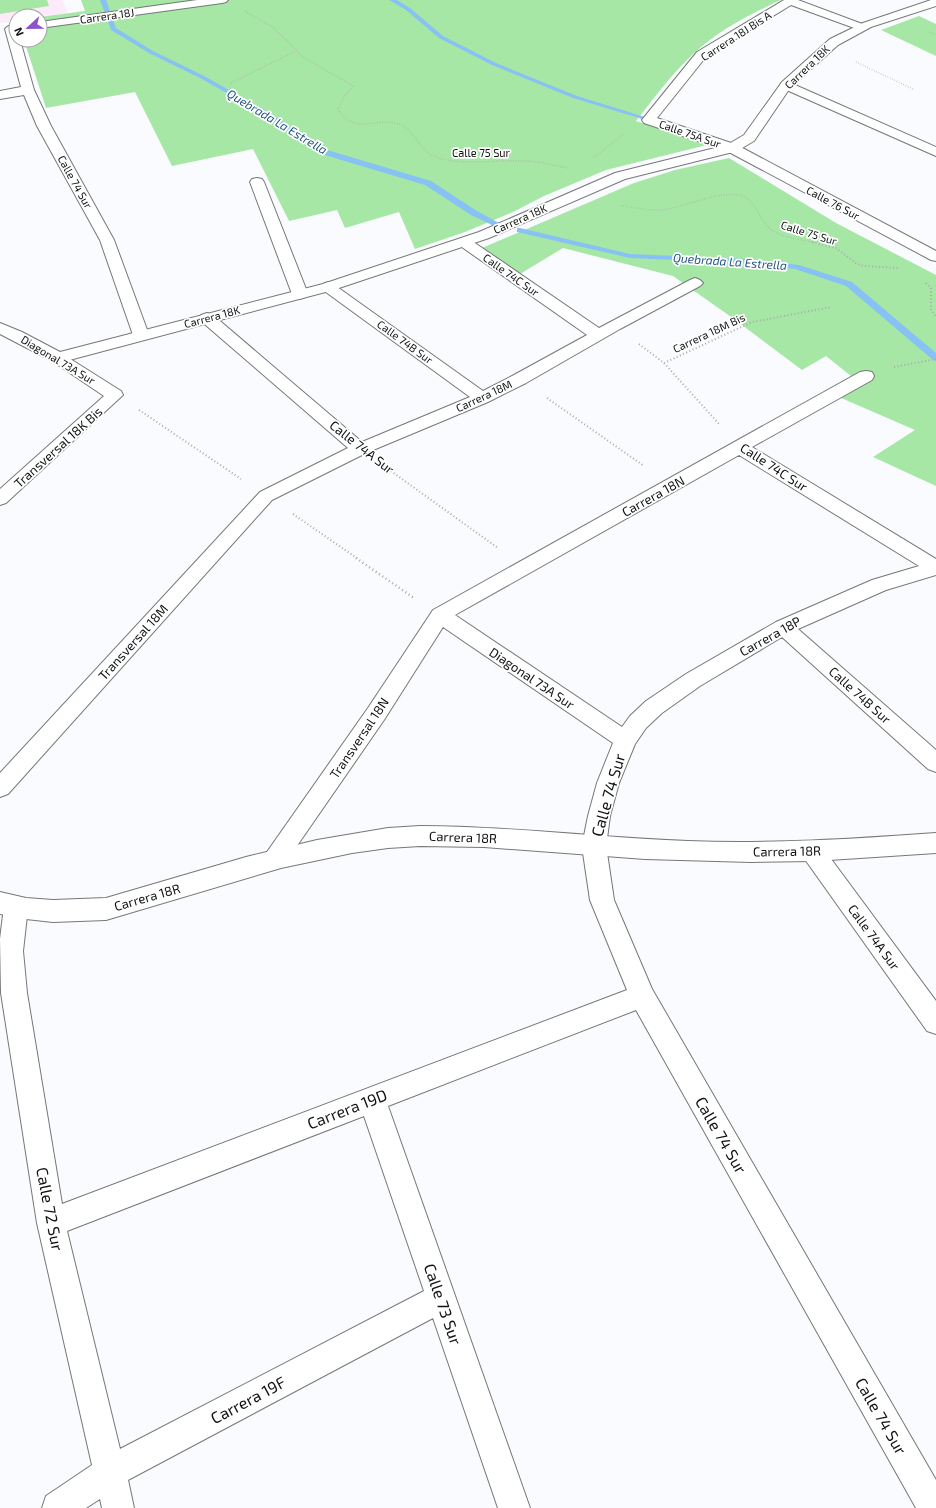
<svg xmlns="http://www.w3.org/2000/svg" width="936" height="1508" viewBox="0 0 936 1508" font-family="'Exo 2',sans-serif">
	<rect width="100%" height="100%" fill="#f9fbfe"/>
	<path fill="#fdebfc" d="M0 0H62L68 13 40 17V16H16V21L0 23Z"/>
	<path fill="#a6e7a5" d="M0 0H47L49 6 0 14Z
		M81 0H781C750 14 717 31 692 55 671 75 654 98 636 121L707 145 606 170 544 196 513 212 465 232 415 249 399 212 345 228 337 210 289 221 253 149 172 166 135 92 46 108 24 40H40V17L85 11Z
		M919 16 936 24V56L881 30Z
		M729 158 836 223 936 275V486L873 457 915 430 825 391 851 376 826 356 802 370 734 319 673 276 563 248 520 274 482 248 634 183 675 170Z"/>
	<g fill="none" stroke-linecap="round" stroke-linejoin="round">
		<path fill="#88c1f4" fill-rule="evenodd" d="M100 0H106L116 28 153 51 204 76 263 109 324 149 431 181 477 211 499 223 498 225H492L471 215 425 185 318 153 259 111 200 78 149 53 111 30Z
			M389 0H397L410 8 443 36 496 63 577 96 645 117 641 119 639 118 573 98 492 65 439 38 406 10Z
			M517 228H520L630 254 745 259 799 265 852 282 936 353V361L933 360 846 286 795 269 745 263 630 258 517 232Z"/>
		<defs>
			<path id="minor" d="M197 0H228L226 2 222 3 40 28V22Z
				M784 0H798L865 25 867 27 865 29H857L791 5 705 58 657 118 737 145 936 251V261L931 260 727 151 644 123 642 120 697 52Z
				M11 25 16 28V40H20L34 90 51 126 114 240 149 335 147 338 141 340 135 338 133 335 100 240 37 126 24 95 0 99V91L21 87 5 29 7 27Z
				M786 81 936 147V156L782 88 780 85 782 82Z
				M257 178 262 179 264 182 308 294 305 297 300 299 295 297 292 294 250 182 252 179Z
				M464 238 469 239 599 328 690 280 695 278 700 280 703 283 700 286 620 329 526 383 488 402 366 453 272 500 8 794 0 797V773L260 492 348 448 201 321 199 318 201 315 207 313 213 315 362 442 470 397 323 290 320 287 323 284 328 282 333 284 483 391 514 375 587 335 459 245 457 242 459 239Z
				M58 353 64 355 121 391 123 395 6 503 0 505V489L104 396 52 361 50 358 52 355Z
				M866 371 872 372 874 376 872 380 752 447 936 559V575L886 590 798 629 936 750V772L928 769 782 637 700 686 662 713 646 728 635 744 619 783 610 816 606 846 614 900 652 989 936 1480V1508H916L636 1010 388 1106 530 1508H498L433 1318 128 1480 134 1508H102L100 1499 86 1508H42L46 1496 92 1465 37 1223 1 993 0 939 4 907 7 900 16 896 25 900 28 907 23 951 27 993 62 1204 627 990 590 900 582 846 588 816 597 783 613 743 443 627 384 720 283 866 275 869 267 866 263 859 267 852 368 708 433 610 860 372ZM739 455 919 566 872 580 776 622 686 674 646 701 630 716 622 727 455 615ZM364 1116 424 1291 120 1449 67 1231Z
				M812 841 820 844 936 1001V1034L927 1031 804 858 800 851 804 844Z"/>
			<path id="tertiary" d="M931 0H936V6L871 27 838 45 790 88 754 141 737 151 625 179 489 238 333 290 58 363 52 361 0 334V323L22 332 60 352 323 284 479 232 615 173 727 145 744 135 782 82 830 39 863 23Z
				M420 826C510 826 599 838 688 841 771 844 853 839 936 833V853L814 861 751 862 645 859 484 847 420 846 388 848 352 853 281 868 106 920 53 922 26 919 0 914V892L26 898 53 900 106 898 246 857 317 840 388 828Z"/>
		</defs>
		<use href="#minor" stroke="#757779" stroke-width="2"/>
		<use href="#tertiary" stroke="#757779" stroke-width="2"/>
		<path stroke="#a8aaab" stroke-width="1.5" stroke-dasharray="0.5 2" stroke-linecap="butt" d="M245 11 274 28 303 57 353 86 344 97 338 109C354 137 379 115 401 125 415 131 418 149 434 156 459 167 501 159 529 161 542 162 555 166 568 168
			M929 32 936 35
			M856 62 913 89
			M231 83 296 51
			M594 157 624 134
			M621 206C633 207 648 211 661 210 683 208 721 189 742 196 755 200 758 216 767 226 778 238 801 239 815 243"/>
		<path stroke="#a8aaab" stroke-width="2" stroke-dasharray="1 2.5" stroke-linecap="butt" d="M812 242 836 248 857 264 864 266 898 268
			M926 283 931 288V310L936 317
			M639 344 664 363 720 425
			M664 363 752 322 832 307
			M894 367 936 359
			M547 398 644 466
			M139 410 241 479
			M388 469 498 548
			M293 514 358 559"/>
		<path stroke="#a8aaab" stroke-width="2.5" stroke-dasharray="1 3" stroke-linecap="butt" d="M356 558 414 598"/>
		<use href="#minor" fill="#fff" fill-rule="evenodd"/>
		<use href="#tertiary" fill="#fff" fill-rule="evenodd"/>
	</g>
	<g text-anchor="middle" stroke-width="3.5" stroke-linejoin="round" paint-order="stroke">
		<g font-size="11" fill="#111212" stroke="#fff">
			<text transform="translate(107 16) rotate(-8)" y="4">Carrera 18J</text>
			<text transform="translate(736 36) rotate(-33)" y="4">Carrera 18J Bis A</text>
			<text transform="translate(807 67) rotate(-44)" y="4">Carrera 18K</text>
			<text transform="translate(690 134) rotate(19)" y="4">Calle 75A Sur</text>
			<text x="481" y="157">Calle 75 Sur</text>
			<text transform="translate(75 182) rotate(61)" y="4">Calle 74 Sur</text>
			<text transform="translate(833 203) rotate(28)" y="4">Calle 76 Sur</text>
			<text transform="translate(520 219) rotate(-24)" y="4">Carrera 18K</text>
			<text transform="translate(809 233) rotate(17)" y="4">Calle 75 Sur</text>
			<text transform="translate(511 275) rotate(35)" y="4">Calle 74C Sur</text>
			<text transform="translate(212 317) rotate(-15)" y="4">Carrera 18K</text>
			<text transform="translate(709 333) rotate(-25)" y="4">Carrera 18M Bis</text>
			<text transform="translate(405 342) rotate(36)" y="4">Calle 74B Sur</text>
			<text transform="translate(58 360) rotate(31)" y="4">Diagonal 73A Sur</text>
			<text transform="translate(484 396) rotate(-25)" y="4">Carrera 18M</text>
		</g>
		<g font-size="12" font-style="italic" fill="#20547e" stroke="#fff">
			<text transform="translate(277 122) rotate(31)" y="4">Quebrada La Estrella</text>
			<text transform="translate(730 262) rotate(4)" y="4">Quebrada La Estrella</text>
		</g>
		<g font-size="13" fill="#111212" stroke="#fff">
			<text transform="translate(58 447) rotate(-42)" y="5">Transversal 18K Bis</text>
			<text transform="translate(362 447) rotate(38)" y="5">Calle 74A Sur</text>
			<text transform="translate(774 467) rotate(33)" y="5">Calle 74C Sur</text>
			<text transform="translate(653 496) rotate(-29)" y="5">Carrera 18N</text>
			<text transform="translate(770 636) rotate(-29)" y="5">Carrera 18P</text>
			<text transform="translate(133 642) rotate(-48)" y="5">Transversal 18M</text>
			<text transform="translate(532 678) rotate(34)" y="5">Diagonal 73A Sur</text>
			<text transform="translate(860 695) rotate(42)" y="5">Calle 74B Sur</text>
			<text transform="translate(359 738) rotate(-56)" y="5">Transversal 18N</text>
			<text transform="translate(463 837) rotate(2)" y="5">Carrera 18R</text>
			<text transform="translate(787 851) rotate(-1)" y="5">Carrera 18R</text>
			<text transform="translate(147 897) rotate(-16)" y="5">Carrera 18R</text>
			<text transform="translate(874 937) rotate(54)" y="5">Calle 74A Sur</text>
		</g>
		<g font-size="16" fill="#111212" stroke="#fff">
			<text transform="translate(608 795) rotate(-74)" y="6">Calle 74 Sur</text>
			<text transform="translate(347 1109) rotate(-21)" y="6">Carrera 19D</text>
			<text transform="translate(721 1135) rotate(60)" y="6">Calle 74 Sur</text>
			<text transform="translate(50 1209) rotate(79)" y="6">Calle 72 Sur</text>
			<text transform="translate(443 1304) rotate(71)" y="6">Calle 73 Sur</text>
			<text transform="translate(248 1400) rotate(-28)" y="6">Carrera 19F</text>
			<text transform="translate(881 1416) rotate(60)" y="6">Calle 74 Sur</text>
		</g>
	</g>
	<g transform="translate(28 28) rotate(248)"><circle r="19" fill="#ffffff" stroke="#a0a0a0"/>
	<path d="M0-3L7 15L0 10L-7 15Z" fill="#8e53ca"/>
	<text y="-6" font-size="11" font-weight="bold" text-anchor="middle" fill="#111212">N</text>
	</g>
</svg>
